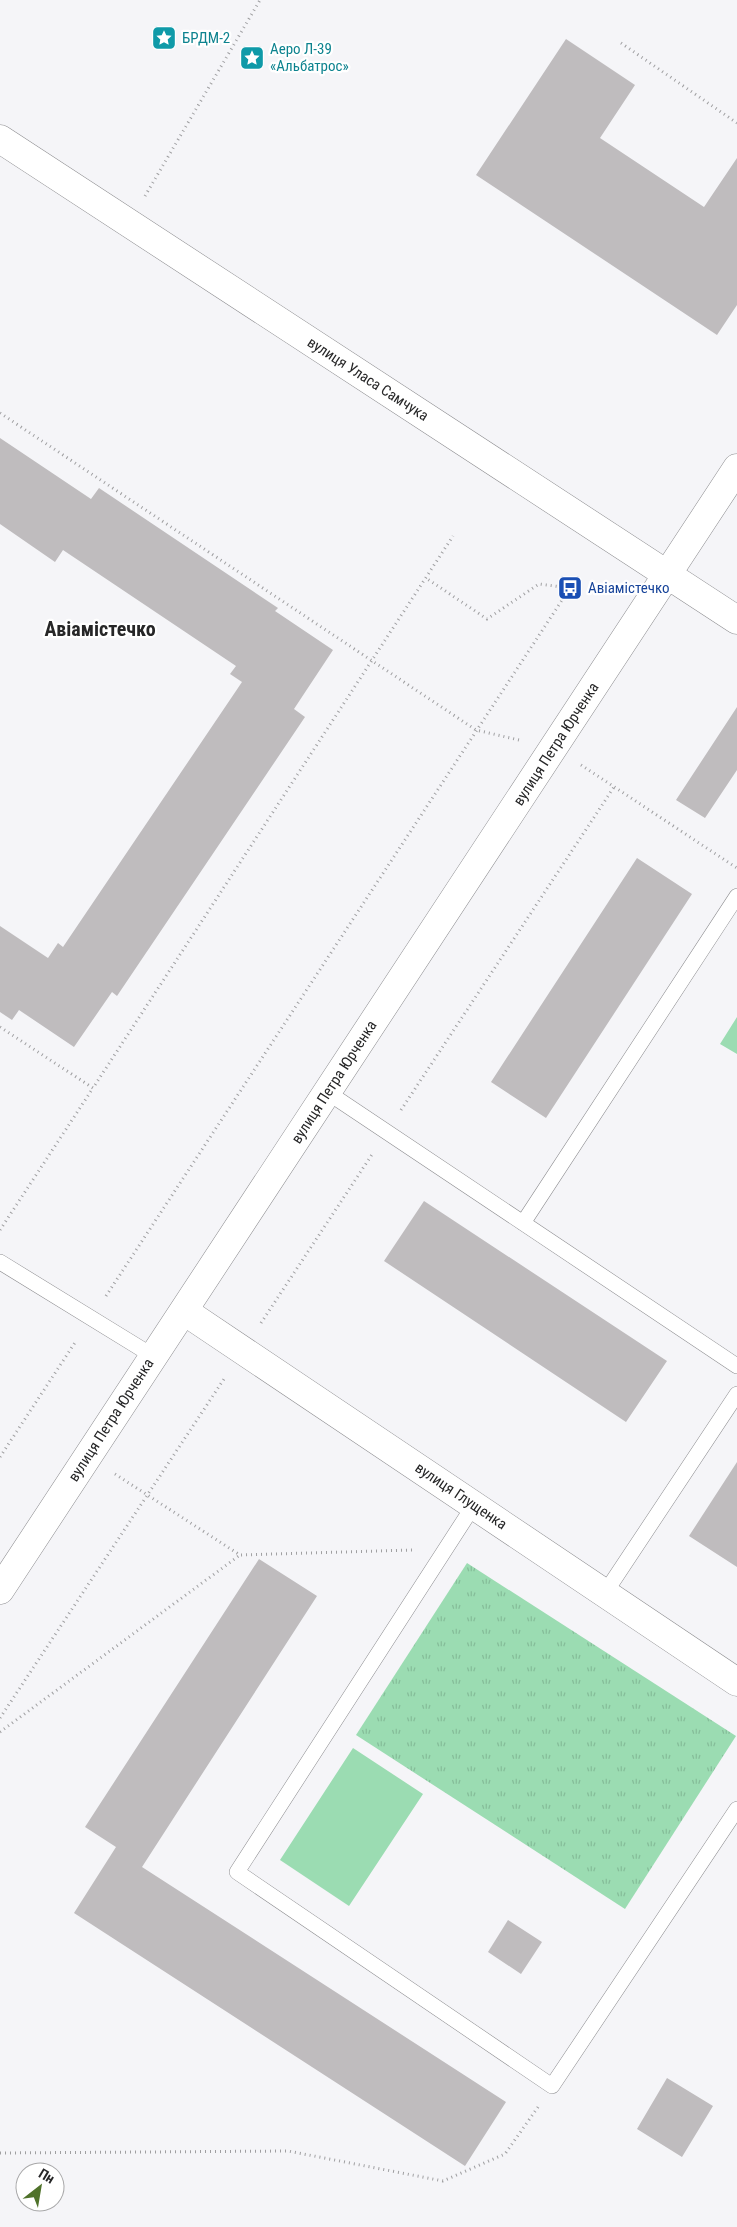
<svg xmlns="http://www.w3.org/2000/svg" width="737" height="2227" viewBox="0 0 737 2227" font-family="'Roboto Condensed',sans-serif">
	<defs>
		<pattern id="grass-tufts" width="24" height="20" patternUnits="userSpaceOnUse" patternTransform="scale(1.25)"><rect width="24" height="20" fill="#9bdcb2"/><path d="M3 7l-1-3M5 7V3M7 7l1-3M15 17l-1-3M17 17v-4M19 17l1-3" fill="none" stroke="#85bd99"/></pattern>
	</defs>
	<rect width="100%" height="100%" fill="#f5f5f8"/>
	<path fill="url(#grass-tufts)" d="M467 1563 736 1736 625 1909 356 1735Z"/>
	<path fill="#9bdcb2" d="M737 1017V1054L720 1044Z
		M353 1748 423 1794 349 1906 280 1860Z"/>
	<path fill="#bfbcbe" d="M566 39 635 85 600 138 704 207 737 158V305L717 335 476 175Z
		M0 438 91 499 99 488 278 608 275 611 333 650 294 709 305 717 117 996 112 992 74 1047 19 1010 12 1020 0 1012V926L48 958 58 943 63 947 242 682 230 674 236 666 63 550 55 562 0 524Z
		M737 707V770L705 818 676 800Z
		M637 858 692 894 546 1118 491 1082Z
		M424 1201 667 1361 626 1422 384 1261Z
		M737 1462V1567L689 1536Z
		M259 1559 317 1596 142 1867 506 2102 465 2166 74 1913 116 1847 85 1827Z
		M508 1920 542 1942 521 1974 488 1952Z
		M667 2078 713 2106 682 2157 637 2129Z"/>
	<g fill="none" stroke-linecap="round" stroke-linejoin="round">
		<defs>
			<path id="service" d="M327 1092 737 1366
				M523 1223 737 896
				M0 1262 153 1356
				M474 1505 237 1872 552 2086 737 1809
				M605 1593 737 1394"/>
			<path id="minor" d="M0 139 737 620
				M184 1311 737 1682
				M0 1590 737 468"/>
		</defs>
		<use href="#service" stroke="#8d8d90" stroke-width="16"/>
		<use href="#minor" stroke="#8d8d90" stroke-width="29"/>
		<path stroke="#9f9fa1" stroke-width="3" stroke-dasharray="1 4" stroke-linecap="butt" d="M621 43 737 123
			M145 196 260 0
			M0 413 476 730 519 740
			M581 765 737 868
			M0 1027 93 1088 453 536
			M401 1110 614 787
			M0 1230 93 1088
			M106 1296 570 588 539 584 487 619 426 578
			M261 1323 373 1153
			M0 1457 76 1341
			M115 1474 240 1555 412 1550
			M0 1718 224 1379
			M0 1732 240 1555
			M0 2153 288 2151 443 2181 505 2154 538 2107"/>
		<use href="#service" stroke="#fff" stroke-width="15"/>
		<use href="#minor" stroke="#fff" stroke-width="28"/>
	</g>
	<defs>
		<symbol id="sight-square" viewBox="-11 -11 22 22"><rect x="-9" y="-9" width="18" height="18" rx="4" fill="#0f9aa8" stroke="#fff"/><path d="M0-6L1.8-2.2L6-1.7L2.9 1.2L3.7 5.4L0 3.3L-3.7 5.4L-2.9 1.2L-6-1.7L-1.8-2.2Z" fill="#fff"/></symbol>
		<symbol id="bus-square" viewBox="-11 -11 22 22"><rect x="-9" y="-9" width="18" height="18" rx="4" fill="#1a4fb4" stroke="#fff"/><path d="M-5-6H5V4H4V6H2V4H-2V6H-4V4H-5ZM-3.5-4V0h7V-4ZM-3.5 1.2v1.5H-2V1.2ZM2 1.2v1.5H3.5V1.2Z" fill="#fff"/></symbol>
	</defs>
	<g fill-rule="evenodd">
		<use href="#sight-square" x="150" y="24" width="28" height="28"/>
		<use href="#sight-square" x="238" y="44" width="28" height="28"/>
		<use href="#bus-square" x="556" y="574" width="28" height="28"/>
	</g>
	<g text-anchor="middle" stroke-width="4.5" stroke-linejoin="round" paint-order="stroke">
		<g font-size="15" fill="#0d838f" stroke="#fff" text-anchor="start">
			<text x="182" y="43">БРДМ-2</text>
			<text x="270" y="54">Аеро Л-39<tspan x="270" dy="17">«Альбатрос»</tspan></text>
		</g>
		<g font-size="15" fill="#262627" stroke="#fff">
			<text transform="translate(368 379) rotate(33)" y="5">вулиця Уласа Самчука</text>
			<text transform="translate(556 744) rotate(-57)" y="5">вулиця Петра Юрченка</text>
			<text transform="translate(334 1082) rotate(-57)" y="5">вулиця Петра Юрченка</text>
			<text transform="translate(111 1420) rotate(-57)" y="5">вулиця Петра Юрченка</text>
			<text transform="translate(461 1496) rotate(34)" y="5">вулиця Глущенка</text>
		</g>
		<g font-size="15" fill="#164399" stroke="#fff" text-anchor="start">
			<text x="588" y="593">Авіамістечко</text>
		</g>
		<g font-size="20" font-weight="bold" fill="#262627" stroke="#fff">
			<text x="100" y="636">Авіамістечко</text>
		</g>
	</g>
	<g transform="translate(40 2187) rotate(31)"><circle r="24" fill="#ffffff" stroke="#a8a8a9"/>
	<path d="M0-4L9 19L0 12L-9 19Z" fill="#4f722a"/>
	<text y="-8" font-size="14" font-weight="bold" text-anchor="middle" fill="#262627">Пн</text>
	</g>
</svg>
